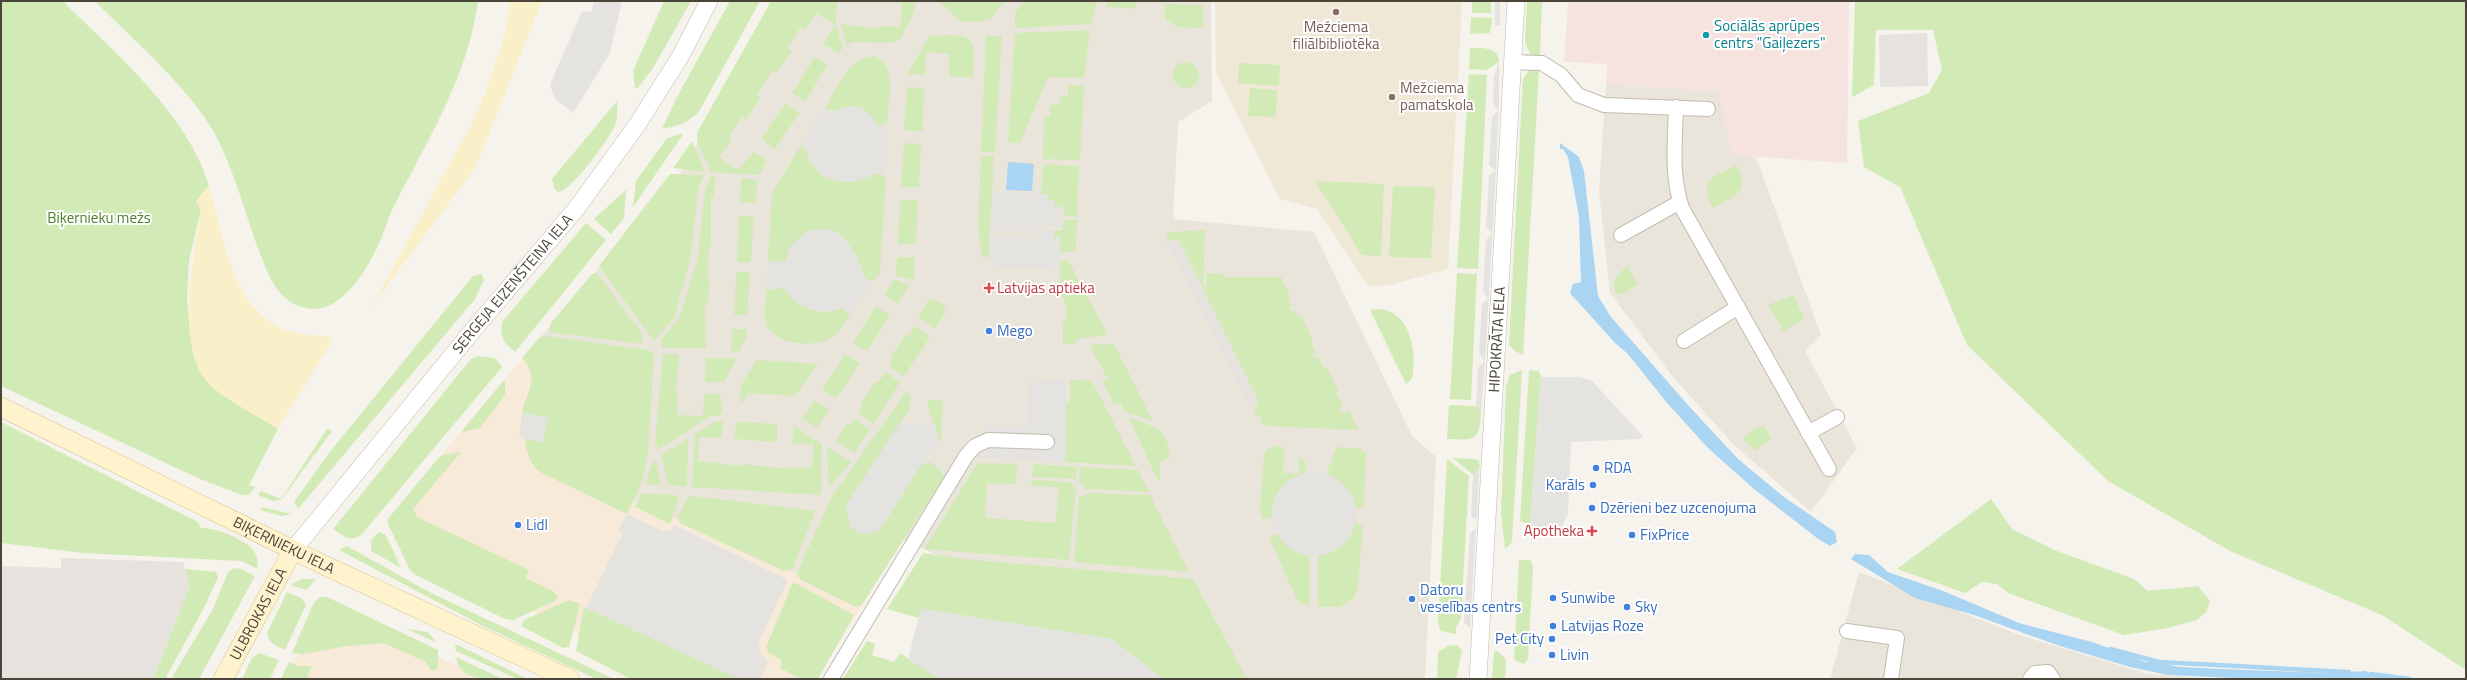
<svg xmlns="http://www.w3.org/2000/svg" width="2467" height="680" viewBox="0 0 2467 680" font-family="'Titillium Web',sans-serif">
	<rect width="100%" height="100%" fill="#f6f3ec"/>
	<path fill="#eae5da" d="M775 1H1211L1212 101 1178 122 1173 219 1314 232 1412 436 1436 457 1425 679H1212L902 539 863 604 549 461 540 338 684 168Z
		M1606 84 1719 91 1732 155 1756 157 1821 335 1805 351 1857 448 1811 512 1734 445 1673 377 1610 293 1599 191Z
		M1859 572 2022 636 2148 674 2218 679H1830Z"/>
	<path fill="#f7ead8" d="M540 338 549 461 863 604 816 679H675L400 549 389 526V517Z
		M383 631 486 679H284L301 649Z"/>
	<path fill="#e6e2dd" d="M1927 33 1928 86 1880 87 1879 35Z
		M61 558 183 562 190 586 153 679H1V566L61 568Z"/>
	<path fill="#efe8d6" d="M1215 1H1462L1448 269 1390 285 1368 286 1317 209 1280 199 1216 72Z"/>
	<path fill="#f6e3e0" d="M1568 1H1849L1847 163 1732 155 1718 91 1606 84 1607 64 1564 62Z"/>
	<path fill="#d2eab5" d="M1 1H63C116 55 187 112 209 186L196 201 201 210 189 260 187 298 190 335 211 386 278 429 249 485 255 487 249 495H242L200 479 1 386Z
		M95 1H478C468 78 424 146 390 214 381 244 359 291 330 305 314 313 293 308 281 294 269 280 263 261 256 243 244 208 233 169 216 136 191 89 133 40 95 1Z
		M664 1H691L653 68 638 88H635L633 71Z
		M730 1H760L700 110C689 123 678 126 662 129L677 97Z
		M771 1H837L836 25 843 48 838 53 823 44 835 25 816 13 804 31 800 28 787 48 792 51 777 72 773 70 757 95 760 98 746 120 742 117 729 137 732 139 719 157 739 170 753 152 767 160 759 175 711 172 697 141V133Z
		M880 1H916L914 12 901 38 891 43 852 42 847 46 841 24 879 29V26L901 27 902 3Z
		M938 1H1005L992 18 980 22 960 21Z
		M1024 1H1097L1091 24 1015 28V13Z
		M1107 1H1135L1138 9 1107 7Z
		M1472 1H1491V13H1472Z
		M1527 1H1542L1540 56 1530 54 1525 42Z
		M1855 1H2466V670L2382 615 2232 552 2108 481 1967 345 1900 187 1864 167 1858 121 1929 93 1942 70 1933 30H1876L1874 85 1852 97Z
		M1165 4 1203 5V28L1178 27 1165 19Z
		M1471 17 1492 18 1490 33 1470 34Z
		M1090 30 1084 78 1048 77 1020 143 1008 142 1015 33Z
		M951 35C981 36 973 52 973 77H951L949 75V54L926 52 925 75 907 74 930 36Z
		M986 36H1002L995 152H981Z
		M1470 48C1483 48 1498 46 1499 62L1486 70 1469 69Z
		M873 56C899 63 888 102 887 123L879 127 825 108C837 88 847 59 873 56Z
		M815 57 828 65 805 101 792 93Z
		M1173 75a13 13 0 1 1 26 0a13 13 0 1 1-26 0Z
		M1239 63 1280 65 1279 86 1238 83Z
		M1530 69H1539L1523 355 1515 351 1509 345 1523 79Z
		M1469 74 1487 75 1478 269 1457 268Z
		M1068 85 1084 86 1080 160 1043 159 1044 116H1050V105H1060V97L1068 96Z
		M907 87 924 88 922 131 904 130Z
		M1250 88 1277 90 1276 117 1248 116Z
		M617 101C617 108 618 116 616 123 611 137 572 191 558 192L554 188 552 179Z
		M785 103 800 112 775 149 761 139Z
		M684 133 633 207 636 181 667 138Z
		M692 141 705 172 673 168Z
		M904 143 921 144 919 187H901Z
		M802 144C807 150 807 157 811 163 827 189 855 183 878 173L886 178 880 273 871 282 864 277 857 257 847 242 808 231C796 240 789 246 786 261H768L772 193Z
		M981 156H994L989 257H982L978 226Z
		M1043 164 1079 166 1077 217 1063 216 1064 207H1054L1041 193Z
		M1736 165C1751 192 1736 195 1713 208 1698 180 1713 177 1736 165Z
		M670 174 704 175 698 188 691 256 674 318 654 341 599 266Z
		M711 176 715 177 714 198H711V247L709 248 707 279H710L708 304 705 305 706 348H662L661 340 679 319 693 274 698 257 705 191Z
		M741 178 757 180 756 203 740 202Z
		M1315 181 1384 184 1381 256 1362 255Z
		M1393 186 1435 187 1431 258 1389 257Z
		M626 190 624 218 611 234 594 219Z
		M900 200H918L916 244H898Z
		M739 216H754L751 262H737Z
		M1063 220H1077L1076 248 1073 252H1060V238L1054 237V230H1063Z
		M586 223 606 240 515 352C504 343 498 335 503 321Z
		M1205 230 1203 287 1206 286 1207 273 1224 274V277H1281L1290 296 1288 298 1292 305 1289 307 1291 312 1295 310 1298 317 1301 316 1313 340 1311 342 1316 352 1312 354 1315 359 1318 357 1324 368 1326 367 1339 391 1336 392 1343 405 1339 407 1341 414 1349 411 1359 430 1266 426 1262 423 1260 416 1254 414 1258 400 1178 239 1167 242V235L1169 232Z
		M897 257H915L914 280 896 276Z
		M1068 260 1108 335 1077 339 1075 344H1063V321H1066V305L1059 291 1060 262Z
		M1627 266 1638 284 1623 294H1617C1609 281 1617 276 1627 266Z
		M736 272H750L747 315H734Z
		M597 273 643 335 642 344 549 332 551 323 592 274Z
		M1457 273 1477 274 1471 400 1450 399Z
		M481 274 484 279 475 299 298 509 294 502 329 453 473 276Z
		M894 279 910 285 898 304 884 295Z
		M785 288C798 309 819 316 843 308L850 315C845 322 840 331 833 337 816 349 770 345 765 321 764 311 766 299 766 290Z
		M1794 295 1804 319 1780 333 1781 327 1768 305Z
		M930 298 943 304 946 312 935 329 918 316Z
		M876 306 890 316 867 351 853 343Z
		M1381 309C1412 314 1417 353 1412 379L1406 384 1370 310Z
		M915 326 930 337 904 376 889 366 893 359 891 357 906 334 909 336Z
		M733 329H747V336L739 352 731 351Z
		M546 336 648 350 654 353 648 455 640 487 627 514 540 472C529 463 527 452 525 439L543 442 548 418 522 413C526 392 541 377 522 358L540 337Z
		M1114 344 1153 421 1125 412 1120 403 1114 404 1102 381 1108 379 1089 345Z
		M663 354H679L676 395H678L677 415 703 416 704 394H720L723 412 719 416H711L659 449 655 443Z
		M845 354 860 363 836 399 822 390Z
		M478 356 495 358 502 367 362 534C351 544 344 536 333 529L471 359Z
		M706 358H737L724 382H705Z
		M757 360 818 364 795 396 748 393 742 403H740L741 385Z
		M1522 370 1512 542 1505 549 1501 514 1506 387 1510 375Z
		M1529 370 1539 371 1541 377 1530 525 1520 521Z
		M885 372 900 382 873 424 858 413 862 406 860 405 875 382 878 383Z
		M505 379V395L480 428 461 432Z
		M1070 380 1092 381 1136 466 1065 462 1066 402H1070Z
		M906 392 910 394V408L846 505 881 528 921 465 930 462 940 469 944 477 861 606 856 607 801 580 797 573 832 496Z
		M928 400 943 401 941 440H939L928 407Z
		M815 401 829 409 817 428 802 418Z
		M1449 405 1476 406 1481 412C1480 442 1474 440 1447 439Z
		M1129 418C1151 424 1171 431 1169 458L1160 462V480L1158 481Z
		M854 419 870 430 854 453 836 441 848 423 850 425Z
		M716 421H723L722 438 699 437 698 461 741 466 742 464 791 469V467L812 468 814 444 793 443 794 426 822 444 821 495 692 487 695 434Z
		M1 422 198 522 201 528C214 527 245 539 253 550 258 556 257 562 258 569L241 561 83 553 1 543Z
		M736 422 777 424V442L735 439Z
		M1763 426 1772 438 1755 451 1743 439 1751 431Z
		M327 429 332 431 281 500 272 501 258 495 261 491 281 499Z
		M688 438 687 486 668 485 661 455Z
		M1280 445 1284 450 1283 473 1299 474V459H1304L1307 473 1295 476 1272 510 1273 517 1262 519 1260 510 1264 455 1267 449Z
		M827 447 851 462 831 486H829Z
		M1338 447 1360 449 1366 454 1364 506 1357 509C1351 494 1341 481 1326 475L1335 450Z
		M461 452 413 509 417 517 529 570 525 578 553 591 558 597 555 601 513 620 505 619 414 574 410 570 388 524V519L440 456Z
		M1453 458 1476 459 1479 461 1480 467 1473 475Z
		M1447 459 1469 476 1461 619 1456 627V634L1441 631 1438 624Z
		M656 460 661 485H649L647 482 650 467Z
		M978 463 1017 464 1016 484 987 483 985 518 1056 523 1059 487 1031 486 1032 480 1069 482 1076 489 1069 560 924 549Z
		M1033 464 1077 467 1076 479 1032 477Z
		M1080 467 1138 470 1149 492 1086 489 1079 481Z
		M642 493 676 495 679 499 670 524 635 507Z
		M1090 493 1150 495 1189 572 1074 562 1079 497Z
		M692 496 815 511 793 568 784 571 680 523 678 517 687 498Z
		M1991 499 2012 529 2057 551 2134 579 2148 591 2198 586 2210 601 2206 612 2197 620 2168 628 2124 635 2008 593 1997 584 1982 582 1965 593 1897 569Z
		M262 507 292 514 282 516 260 510Z
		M1356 522 1363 527 1358 586 1354 598 1339 607H1318V556C1337 551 1349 540 1356 522Z
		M379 532 386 535 401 568 371 551V540Z
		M1278 533C1282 542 1299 554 1309 555L1310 606 1298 602 1269 537Z
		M347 546 431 593 614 679H596L481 625 339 550Z
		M923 553 964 559 1193 579 1247 679H1163L1111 639 922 609 919 618 887 609Z
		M1519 560H1530L1533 566 1528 659 1524 664 1514 660Z
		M234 568 241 569 255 576 199 679H171L213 609 228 572Z
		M185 569 216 572 218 577 206 604 165 679H153L190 586Z
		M302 579H316L306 590 291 585Z
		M795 583 854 615 818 679 799 678 780 668 782 661 768 652 766 648 792 584Z
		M287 592 301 598 306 605 285 650C276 646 268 643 267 633Z
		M320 597H327L438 650V669L431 671 426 662 384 643 348 646 303 654 292 653 314 602Z
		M569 600 580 604 569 647 563 648 521 626 524 620Z
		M584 607 740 679H631L576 651Z
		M407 629 428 632 437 643Z
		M867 641 875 644 872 655 894 662 900 653 940 679H843Z
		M455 644 528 679H517L456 651Z
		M1457 645 1462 651 1456 679H1437L1438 652 1448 646Z
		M1494 651 1499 652 1506 660 1505 679H1492Z
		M259 653 279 660 270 679H242L252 658Z
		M456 657 503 679C484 679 460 680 456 657Z
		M289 662 298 666H312L307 676 313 679H281Z"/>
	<path fill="#f9efc9" d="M510 1H542L476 167 372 306 473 121 486 91 506 31Z
		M209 186C222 232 231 302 277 326 293 335 313 335 331 337L332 341 278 429C259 417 226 400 211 386 173 351 194 255 201 210L196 201Z"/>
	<path fill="#e5e3e0" d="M594 1H622L610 53 573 113 555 99 550 85 582 11 591 12Z
		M1495 1H1500V25H1495Z
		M1499 62V98L1496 170 1485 361 1481 413 1476 406 1478 368 1485 361 1479 353 1482 304 1488 299 1483 292 1486 240 1492 233 1486 227 1489 176 1496 170 1489 165 1492 117 1498 111 1493 104 1494 76Z
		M849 106 861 107 869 113 879 127 887 123 886 178 878 173 854 182 838 181 822 175 811 163 802 144 825 108 832 112Z
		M994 191 1048 194V200H1055V207H1064L1063 228 1031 226V232L990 230Z
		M820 229 836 231 847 242 857 257 864 277 871 282 850 315 843 308 824 312 812 310 800 305 791 298 785 288 766 290 768 261H786L788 251 794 242 808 231Z
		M1035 229 1054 230V237H1060L1059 269 990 267 989 237 1035 238Z
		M1178 239 1189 261 1258 400 1248 404 1167 242Z
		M1541 377H1579L1591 380 1643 436 1639 439 1571 442 1568 513 1561 529 1552 528 1550 532 1530 525Z
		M1029 379 1066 380 1065 462 982 458 984 426 1027 427Z
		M522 413 548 418 543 442 519 438Z
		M899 424H934L940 442 921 465 881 528 877 532 861 534 850 527 846 505Z
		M1479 469 1477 520 1471 516 1473 475Z
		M1272 514a42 42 0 1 1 84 0a42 42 0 1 1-84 0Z
		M627 514 663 531 671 530 674 525 788 580 759 641 760 653 768 661 760 679H740L586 608 623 533 618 530Z
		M1476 529 1470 628 1464 622 1470 533Z
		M921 609 1111 639 1163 679H940L908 659Z"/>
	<path fill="#a9d4f2" d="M1560 143 1579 157 1584 171 1598 296 1611 317 1687 404 1738 459 1784 497 1835 532 1837 542 1830 546 1817 538 1754 489 1708 448 1668 404 1627 353 1616 344 1570 293 1573 284 1581 282 1579 217 1568 157 1563 149H1560Z
		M1008 162 1034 164 1032 191 1006 190Z
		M1855 554 1869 555 1888 572 1943 591 2019 623 2092 642 2146 662H2157L2179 667 2244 670 2328 673 2366 671 2369 673 2408 679H2256L2168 675 2130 667 2057 645 1974 615 1915 598 1851 559Z"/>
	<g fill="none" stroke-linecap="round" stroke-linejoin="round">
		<path stroke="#a9d4f2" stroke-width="4.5" d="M2110 649 2159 662 2349 672
			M2371 674 2410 679"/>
		<defs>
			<path id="minor" d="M1513 62 1542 63 1561 75 1578 95 1604 105 1708 109
				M1676 107C1675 141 1671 175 1682 208L1829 469
				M1621 235 1680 202
				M1684 341 1738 307
				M1808 433 1837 417
				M1847 631 1897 638 1891 679
				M831 679 966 456 975 446 988 440 1047 442
				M2030 679 2035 673 2048 672 2053 679"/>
			<g id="tertiary">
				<path id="s1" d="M293 550 474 329 576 209 637 125 680 57 709 1"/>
				<path id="s2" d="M1478 679 1516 1"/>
			</g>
			<g id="secondary">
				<path id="s3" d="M1 407 326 566 570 679"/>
				<path id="s4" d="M223 679 293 550"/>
			</g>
		</defs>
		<use href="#minor" stroke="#c2bbae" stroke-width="16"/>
		<use href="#tertiary" stroke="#c2bbae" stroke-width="18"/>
		<use href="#secondary" stroke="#d6c79b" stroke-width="20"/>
		<use href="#minor" stroke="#fff" stroke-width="14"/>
		<use href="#tertiary" stroke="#fff" stroke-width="17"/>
		<use href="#secondary" stroke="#fff3cd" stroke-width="19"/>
	</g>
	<g fill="#8d6e63" stroke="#fff" stroke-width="1.5">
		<circle cx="1336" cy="12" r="4"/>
		<circle cx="1392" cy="97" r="4"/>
	</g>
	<circle fill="#0f9aa8" stroke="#fff" stroke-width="1.5" cx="1706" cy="35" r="4"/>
	<g fill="#e0444e" stroke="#fff" stroke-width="1.5">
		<path d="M987 282h4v4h4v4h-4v4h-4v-4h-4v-4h4z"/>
		<path d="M1590 525h4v4h4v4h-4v4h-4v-4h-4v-4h4z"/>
	</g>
	<g fill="#3f7fe0" stroke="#fff" stroke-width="1.5">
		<circle cx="989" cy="331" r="4"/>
		<circle cx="1596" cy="468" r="4"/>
		<circle cx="1593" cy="485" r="4"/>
		<circle cx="1592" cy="508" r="4"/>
		<circle cx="518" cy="525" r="4"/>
		<circle cx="1632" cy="535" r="4"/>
		<circle cx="1553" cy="598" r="4"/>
		<circle cx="1412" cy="599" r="4"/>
		<circle cx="1627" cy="607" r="4"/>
		<circle cx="1553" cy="626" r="4"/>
		<circle cx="1552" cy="639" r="4"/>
		<circle cx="1552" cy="655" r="4"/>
	</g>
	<g text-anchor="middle" stroke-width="4" stroke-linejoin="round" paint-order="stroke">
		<g font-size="15" fill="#0d838f" stroke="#fff" text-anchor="start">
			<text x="1714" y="31">Sociālās aprūpes<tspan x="1714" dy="17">centrs "Gaiļezers"</tspan></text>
		</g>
		<g font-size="15" fill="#785e54" stroke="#fff">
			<text x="1336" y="32">Mežciema<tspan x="1336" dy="17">filiālbibliotēka</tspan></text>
			<text x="1400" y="93" text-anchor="start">Mežciema<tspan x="1400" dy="17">pamatskola</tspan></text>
		</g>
		<g font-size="15" fill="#4a7f2a" stroke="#fff">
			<text x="99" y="223">Biķernieku mežs</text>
		</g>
		<g font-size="15" fill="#4b4439" stroke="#fff">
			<text dy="5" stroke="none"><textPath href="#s1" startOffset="345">SERGEJA EIZENŠTEINA IELA</textPath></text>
			<text dy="5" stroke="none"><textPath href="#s2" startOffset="340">HIPOKRĀTA IELA</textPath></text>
			<text dy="5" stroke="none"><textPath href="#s3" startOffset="315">BIĶERNIEKU IELA</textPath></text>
			<text dy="5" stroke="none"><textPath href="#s4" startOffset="74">ULBROKAS IELA</textPath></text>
		</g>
		<g font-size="15" fill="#be3a42" stroke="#fff" text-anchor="start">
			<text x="997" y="293">Latvijas aptieka</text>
			<text x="1584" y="536" text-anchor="end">Apotheka</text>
		</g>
		<g font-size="15" fill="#366cbe" stroke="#fff" text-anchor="start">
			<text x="997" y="336">Mego</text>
			<text x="1604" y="473">RDA</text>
			<text x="1585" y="490" text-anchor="end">Karāls</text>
			<text x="1600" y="513">Dzērieni bez uzcenojuma</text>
			<text x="526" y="530">Lidl</text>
			<text x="1640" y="540">FixPrice</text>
			<text x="1420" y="595">Datoru<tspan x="1420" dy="17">veselības centrs</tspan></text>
			<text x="1561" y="603">Sunwibe</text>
			<text x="1635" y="612">Sky</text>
			<text x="1561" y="631">Latvijas Roze</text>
			<text x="1544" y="644" text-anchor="end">Pet City</text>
			<text x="1560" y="660">Livin</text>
		</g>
	</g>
	<rect width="2467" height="680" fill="none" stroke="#4b4439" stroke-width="4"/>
</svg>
